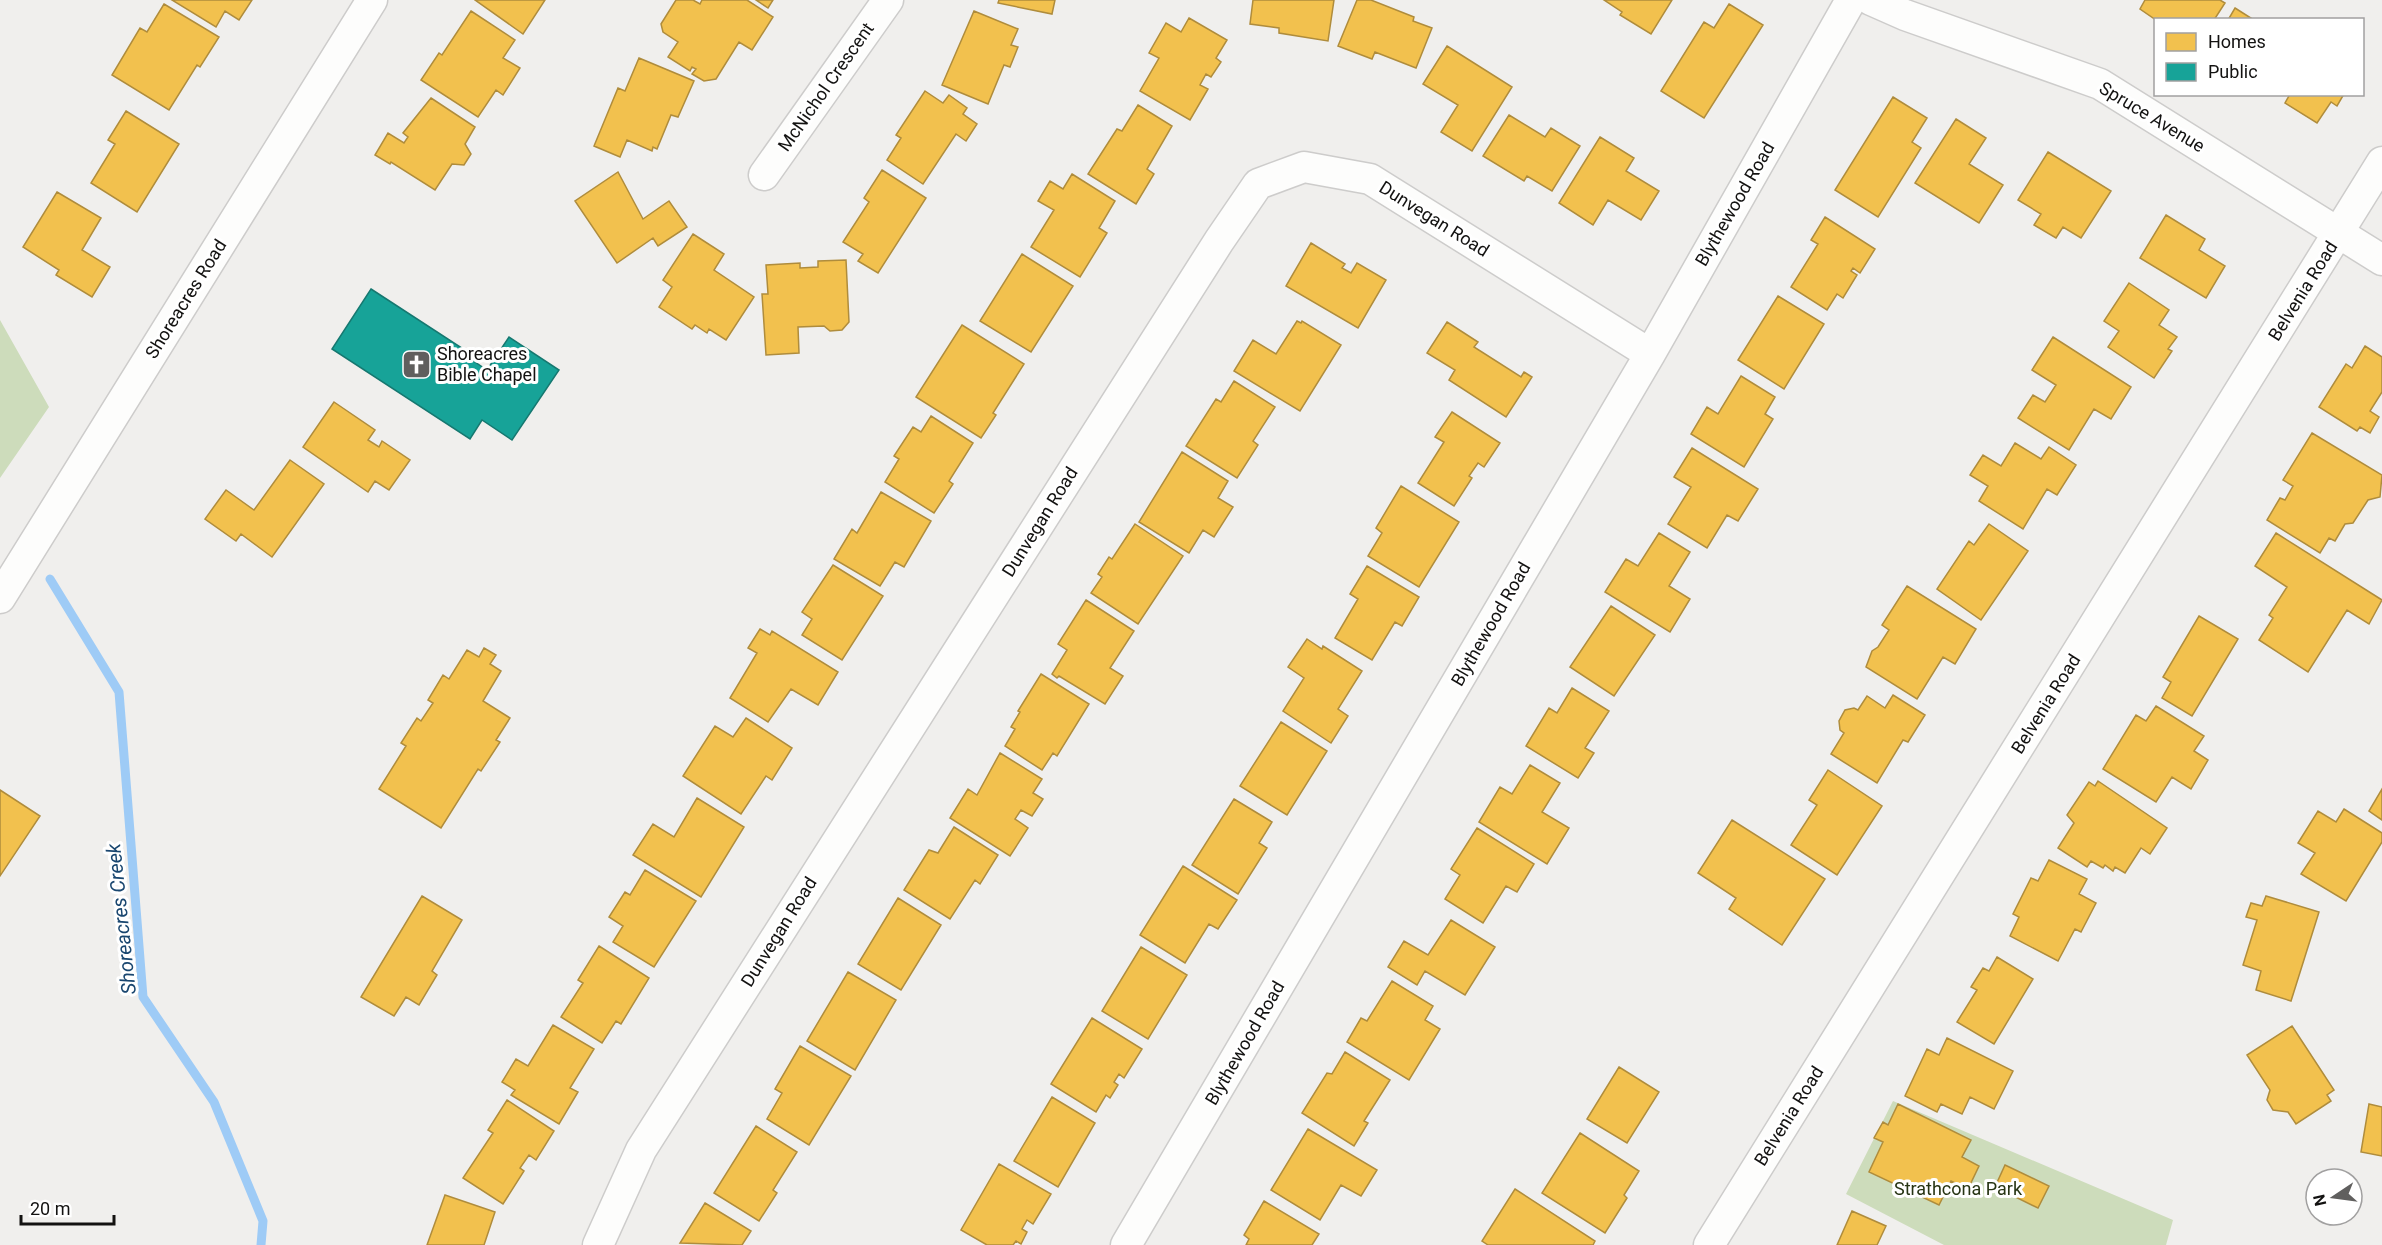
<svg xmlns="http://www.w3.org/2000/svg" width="2382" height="1245" viewBox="0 0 2382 1245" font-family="Roboto,sans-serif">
	<rect width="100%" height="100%" fill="#f0efed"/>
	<path fill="#cddcbb" d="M0 320 49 407 0 478Z
		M1893 1101 2173 1220 2166 1245H1944L1846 1194Z"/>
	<path fill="#f2c14e" stroke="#af8c3c" stroke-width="1.5" d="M172 0H252L239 20 225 11 216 27Z
		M475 0H545L523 34Z
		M676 0H693L700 4 702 0H747L773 17 752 50 739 42 716 79 704 81 692 74 696 69 692 67 690 71 668 57 678 42 663 32 661 24Z
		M756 0H773L768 8Z
		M999 0H1055L1052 14 998 3Z
		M1253 0H1334L1328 41 1279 33V28L1250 24Z
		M1357 0H1371L1414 17 1413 21 1432 28 1416 68 1375 52 1372 59 1338 46Z
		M1604 0H1672L1651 34 1620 15 1622 12Z
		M2145 0H2220L2225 3 2214 20H2156L2140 9Z
		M164 4 219 37 200 67 197 65 169 110 112 75 140 28 147 32Z
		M1729 4 1763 25 1704 118 1661 91 1704 22 1714 28Z
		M2235 8 2254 20H2228Z
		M471 11 515 40 503 58 520 68 503 95 496 90 478 117 421 80 439 53 442 55Z
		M974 11 1018 29 1011 45 1018 47 1010 67 1004 65 988 104 942 85Z
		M1189 18 1227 40 1216 58 1221 62 1211 77 1206 74 1200 85 1208 89 1190 120 1140 91 1159 58 1149 53 1166 23 1181 32Z
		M1447 46 1512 87 1472 151 1441 132 1458 105 1423 84Z
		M639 58 694 81 678 117 671 115 657 149 653 147 652 151 627 140 620 157 594 146 618 88 625 91Z
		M925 91 943 103 949 95 967 108 963 114 977 124 966 141 956 134 923 184 887 160 901 138 896 135Z
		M2290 94H2344L2337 106 2331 102 2317 123 2285 103Z
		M1893 97 1927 118 1912 142 1921 148 1878 217 1835 190Z
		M431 98 475 127 465 144 471 154 464 165 452 164 435 190 391 162 390 164 375 155 388 133 404 143 408 137 403 133Z
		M1138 105 1172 126 1147 169 1154 174 1136 204 1088 174 1117 129 1122 131Z
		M126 111 179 144 137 212 91 183 115 144 108 140Z
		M1509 115 1545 137 1551 128 1580 146 1552 191 1527 176 1524 181 1483 156Z
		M1956 119 1986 138 1969 164 2003 185 1979 223 1915 183Z
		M1600 137 1634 158 1626 171 1659 191 1641 220 1608 200 1593 225 1559 203Z
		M2048 152 2111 191 2081 238 2063 227 2056 238 2034 225 2041 214 2018 200Z
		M882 170 926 198 878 273 858 261 863 254 843 242 869 202 864 198Z
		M618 172 643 219 669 201 687 227 658 246 653 238 617 263 575 201Z
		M1072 174 1115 201 1099 228 1107 233 1080 277 1031 247 1054 210 1038 201 1050 181 1063 189Z
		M57 192 101 218 82 250 110 267 92 297 56 275 59 270 23 247Z
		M2166 215 2205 239 2199 250 2225 266 2206 298 2140 258Z
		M1825 217 1875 249 1860 273 1853 268 1851 271 1857 275 1843 298 1837 294 1827 310 1791 287 1818 244 1811 240Z
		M693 234 724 254 714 270 754 297 726 340 709 329 707 333 695 325 692 329 659 307 672 287 663 280Z
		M1311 243 1345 264 1342 268 1351 273 1357 263 1386 280 1358 328 1286 286Z
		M1022 254 1073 286 1031 352 980 321Z
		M846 260 849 322 842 330 830 331 824 326 798 327 799 353 766 355 762 294H768L766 265 800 263V268L818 267V261Z
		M2129 283 2169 310 2159 325 2177 337 2168 349 2172 351 2154 378 2108 347 2119 331 2104 321Z
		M1778 296 1824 324 1784 389 1738 360Z
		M1297 321 1301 323 1302 321 1341 345 1300 411 1234 371 1253 340 1276 354Z
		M1447 322 1478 342 1474 347 1521 377 1524 372 1532 377 1506 417 1449 380 1455 370 1427 353Z
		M962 325 1024 364 993 413 996 415 981 438 916 397Z
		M2053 337 2131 387 2111 419 2094 409 2069 450 2018 418 2033 395 2045 402 2056 385 2032 370Z
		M2365 346 2382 357V392L2370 411 2379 417 2370 433 2360 427 2357 431 2319 407 2346 364 2352 368Z
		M1741 376 1775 397 1765 414 1773 419 1744 467 1691 434 1707 407 1718 414Z
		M1234 381 1275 407 1253 441 1258 445 1237 478 1186 446 1216 399 1221 402Z
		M334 402 375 430 368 440 379 447 382 441 410 460 389 490 375 481 368 492 303 447Z
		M1452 412 1500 443 1484 467 1478 463 1469 476 1472 478 1454 506 1418 483 1444 442 1435 437Z
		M931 416 973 443 949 481 953 484 934 513 885 482 899 459 894 456 913 427 921 432Z
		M2312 433 2382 475 2380 497 2368 500 2353 523 2345 524 2335 541 2329 538 2320 553 2267 520 2280 498 2285 500 2293 486 2283 480Z
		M2015 443 2041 459 2049 447 2076 465 2057 495 2047 489 2023 529 1979 501 1988 486 1970 475 1983 455 2001 466Z
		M1692 448 1758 489 1738 521 1727 515 1707 548 1668 524 1691 487 1674 477Z
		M1182 452 1228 481 1218 498 1233 507 1214 537 1203 530 1189 553 1139 522Z
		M290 460 324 484 272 557 241 534 236 541 205 519 226 490 254 510Z
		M1401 486 1459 522 1419 587 1368 556 1382 533 1376 528Z
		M881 492 931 521 904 567 895 562 880 586 834 559 852 529 857 533Z
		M1135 524 1183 556 1138 624 1091 593 1102 577 1098 574 1109 557 1112 559Z
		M1989 524 2028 551 1981 620 1937 589 1969 541 1974 545Z
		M1659 533 1690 552 1669 586 1690 599 1670 632 1605 592 1626 559 1638 566Z
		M2276 533 2382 600 2369 624 2347 610 2308 672 2259 640 2273 618 2269 615 2287 587 2255 566Z
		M833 565 883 596 842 660 802 635 812 619 802 612Z
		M1367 566 1419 597 1402 626 1395 622 1372 660 1335 638 1358 599 1350 594Z
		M1907 586 1976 629 1955 664 1943 657 1917 699 1866 667 1872 651 1878 647 1889 630 1882 625Z
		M1086 600 1134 631 1110 668 1123 676 1105 704 1059 676 1057 678 1052 674 1067 650 1058 644Z
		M1611 606 1655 635 1614 696 1570 667Z
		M2199 616 2238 639 2192 716 2162 698 2171 682 2163 677Z
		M760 629 770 635 772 631 838 672 818 705 791 689 768 722 730 698 757 653 748 648Z
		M1307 639 1322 649 1323 646 1362 671 1338 709 1348 716 1331 743 1283 711 1304 678 1288 667Z
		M484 648 496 655 490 664 501 671 483 701 510 718 496 740 500 742 481 771 478 769 441 828 379 789 406 746 401 743 417 718 421 721 433 703 428 700 443 675 449 679 467 650 479 657Z
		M1041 674 1089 704 1057 756 1053 753 1042 770 1005 746 1015 729 1011 727 1020 712 1018 711Z
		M1572 688 1609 711 1585 748 1594 753 1578 778 1526 746 1549 708 1557 713Z
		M1893 695 1925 715 1908 742 1903 740 1877 783 1831 754 1844 733 1840 730 1839 721 1845 710 1854 708 1858 710 1867 696 1885 708Z
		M2156 706 2204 736 2194 751 2208 760 2191 789 2172 777 2156 802 2103 769 2136 715 2146 721Z
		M746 718 792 748 772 780 766 776 741 814 683 776 715 726 733 737Z
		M1281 722 1327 751 1287 815 1240 786Z
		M1000 753 1042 779 1033 793 1043 799 1032 816 1021 810 1015 819 1028 828 1010 856 950 818 968 789 977 795Z
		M1530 765 1560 783 1542 812 1569 828 1547 864 1479 822 1500 787 1512 794Z
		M1828 770 1882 806 1837 875 1791 845 1817 805 1809 800Z
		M2098 781 2167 828 2150 854 2141 848 2125 873 2115 867 2113 871 2105 865 2103 868 2091 861 2087 867 2058 848 2074 823 2067 815 2089 782 2095 786Z
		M2382 789V820L2369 811Z
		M0 790 40 816 0 876Z
		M697 798 744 827 701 897 633 855 653 824 674 837Z
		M1234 799 1272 822 1259 843 1267 848 1238 894 1192 865Z
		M2344 809 2382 833V842L2346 901 2301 874 2315 853 2298 843 2318 811 2336 822Z
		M1732 820 1825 879 1782 945 1729 909 1736 898 1698 873Z
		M954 827 998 855 980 884 975 880 950 919 904 890 929 850 938 853Z
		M1477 828 1534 864 1517 892 1506 886 1483 923 1445 899 1460 875 1451 869Z
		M2049 860 2087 879 2079 894 2096 903 2081 932 2075 929 2058 961 2010 936 2019 917 2013 914 2031 878 2038 881Z
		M1183 866 1237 900 1218 929 1209 924 1185 963 1140 935Z
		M645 870 696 901 654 967 613 942 623 926 609 917 625 892 630 895Z
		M422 896 462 920 432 971 437 975 419 1005 406 997 394 1016 361 997Z
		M2266 896 2319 912 2291 1001 2256 990 2261 971 2243 965 2257 920 2246 917 2251 903 2262 906Z
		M898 898 941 925 901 990 858 964Z
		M1451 920 1495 947 1465 995 1425 971 1417 985 1388 967 1404 941 1428 955Z
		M599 946 649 978 621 1024 616 1021 602 1043 561 1017 583 983 578 980Z
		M1141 947 1187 975 1148 1039 1102 1011Z
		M1997 957 2033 979 1994 1044 1957 1022 1977 990 1971 987 1983 968 1989 971Z
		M848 972 896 1000 855 1070 807 1041Z
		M1392 981 1433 1006 1425 1020 1440 1029 1409 1080 1347 1042 1361 1018 1367 1021Z
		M1092 1018 1142 1049 1124 1078 1119 1074 1114 1082 1118 1085 1110 1098 1106 1095 1096 1112 1051 1084Z
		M553 1025 594 1049 570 1088 578 1092 559 1124 511 1095 515 1090 502 1082 516 1059 528 1066Z
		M2292 1026 2334 1090 2327 1095 2331 1101 2296 1124 2288 1112 2273 1110 2267 1100 2270 1090 2247 1055Z
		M1947 1038 2013 1071 1994 1109 1970 1097 1962 1114 1941 1104 1937 1112 1905 1096 1927 1049 1939 1055Z
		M800 1046 851 1076 809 1145 767 1119 782 1093 775 1089Z
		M1345 1052 1390 1080 1364 1121 1368 1123 1354 1146 1302 1113 1327 1073 1332 1074Z
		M1619 1067 1659 1092 1627 1143 1587 1119Z
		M1052 1097 1095 1123 1058 1187 1014 1161Z
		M507 1100 554 1131 536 1160 529 1155 520 1168 524 1171 503 1204 463 1178 493 1133 488 1130Z
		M1898 1104 1971 1140 1962 1157 1979 1166 1968 1189 1951 1181 1939 1205 1869 1172 1883 1142 1874 1138 1883 1122 1888 1125Z
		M2369 1104 2382 1107V1156L2361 1152Z
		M756 1126 797 1152 773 1190 777 1193 759 1221 714 1193Z
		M1308 1129 1377 1170 1361 1196 1341 1185 1320 1220 1271 1190Z
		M1580 1133 1639 1171 1624 1195 1627 1198 1605 1233 1542 1193Z
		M999 1164 1051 1194 1033 1224 1027 1220 1022 1229 1027 1232 1021 1244 1016 1241 1013 1245H987L961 1230Z
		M2005 1165 2049 1186 2038 1208 1995 1187Z
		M1515 1189 1595 1241 1593 1245H1488L1482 1241Z
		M445 1195 495 1212 484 1245H427Z
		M1264 1201 1319 1234 1312 1245H1246L1249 1239 1244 1235Z
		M705 1203 751 1231 742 1245 680 1243Z
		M1852 1211 1886 1226 1877 1245H1837Z"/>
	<path fill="#17a398" stroke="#167870" stroke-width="1.5" d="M371 289 471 354 469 358 487 370 509 337 559 370 512 440 482 420 470 439 332 349Z"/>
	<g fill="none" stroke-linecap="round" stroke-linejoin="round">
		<path stroke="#9ecbf6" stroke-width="9" d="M50 579 119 692 143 997 214 1102 263 1221 261 1245"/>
		<defs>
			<path id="minor" d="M1871 0 1905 15 2100 84 2382 260
				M764 175 888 0
				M0 598 372 0
				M598 1245 641 1150 1219 241 1258 184 1304 167 1370 179 1650 354
				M1126 1245 1650 354 1851 0
				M1709 1245 2382 162"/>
		</defs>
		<use href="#minor" stroke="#cdcccb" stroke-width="33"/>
		<use href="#minor" stroke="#fdfdfc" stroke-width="30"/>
	</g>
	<defs>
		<symbol id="church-square" viewBox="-11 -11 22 22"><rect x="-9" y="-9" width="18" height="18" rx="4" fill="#605f5e" stroke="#fff"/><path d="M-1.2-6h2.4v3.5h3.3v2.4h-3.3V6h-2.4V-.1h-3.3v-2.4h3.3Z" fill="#fff"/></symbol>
	</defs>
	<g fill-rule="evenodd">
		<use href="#church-square" x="400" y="348" width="33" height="33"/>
	</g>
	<g text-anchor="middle" stroke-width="6" stroke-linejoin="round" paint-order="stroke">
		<g font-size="18" fill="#131211" stroke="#fff">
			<text transform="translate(826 87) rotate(-55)" y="6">McNichol Crescent</text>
			<text transform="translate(2152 117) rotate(31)" y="6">Spruce Avenue</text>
			<text transform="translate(1735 204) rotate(-60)" y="6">Blythewood Road</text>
			<text transform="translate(1434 219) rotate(32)" y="6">Dunvegan Road</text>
			<text transform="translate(2303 291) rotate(-58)" y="6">Belvenia Road</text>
			<text transform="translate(186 299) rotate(-58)" y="6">Shoreacres Road</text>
			<text transform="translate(1040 522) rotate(-58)" y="6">Dunvegan Road</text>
			<text transform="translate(1491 624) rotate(-60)" y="6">Blythewood Road</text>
			<text transform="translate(2046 704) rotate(-58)" y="6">Belvenia Road</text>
			<text transform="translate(779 932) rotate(-58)" y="6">Dunvegan Road</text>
			<text transform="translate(1245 1043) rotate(-60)" y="6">Blythewood Road</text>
			<text transform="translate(1789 1116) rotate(-58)" y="6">Belvenia Road</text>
		</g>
		<g font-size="18" fill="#131211" stroke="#fff" text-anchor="start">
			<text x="437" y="360">Shoreacres<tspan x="437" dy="21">Bible Chapel</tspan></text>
		</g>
		<g font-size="18" fill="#273514" stroke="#fff">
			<text x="1958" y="1195">Strathcona Park</text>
		</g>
		<g font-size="20" font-style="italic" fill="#19466f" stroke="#fff">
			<text transform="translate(121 919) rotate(-96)" y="7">Shoreacres Creek</text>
		</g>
	</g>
	<rect x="2154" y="18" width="210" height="78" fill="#ffffff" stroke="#a1a0a0" stroke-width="1.5"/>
	<rect x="2166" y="33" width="30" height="18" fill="#f2c14e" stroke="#a1a0a0" stroke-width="1.5"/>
	<text x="2208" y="48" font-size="18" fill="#131211">Homes</text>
	<rect x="2166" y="63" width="30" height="18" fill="#17a398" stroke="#a1a0a0" stroke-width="1.5"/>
	<text x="2208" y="78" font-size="18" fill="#131211">Public</text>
	<g transform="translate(2334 1197) rotate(257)"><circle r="28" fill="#ffffff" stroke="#a1a0a0" stroke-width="1.5"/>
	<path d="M0-4.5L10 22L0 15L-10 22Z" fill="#605f5e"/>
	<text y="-9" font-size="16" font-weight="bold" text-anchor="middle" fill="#131211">N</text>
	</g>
	<path d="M21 1215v9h93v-9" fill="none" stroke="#131211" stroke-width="3"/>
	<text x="30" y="1215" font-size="18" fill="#131211" stroke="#ffffff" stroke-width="4.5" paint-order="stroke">20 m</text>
</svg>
